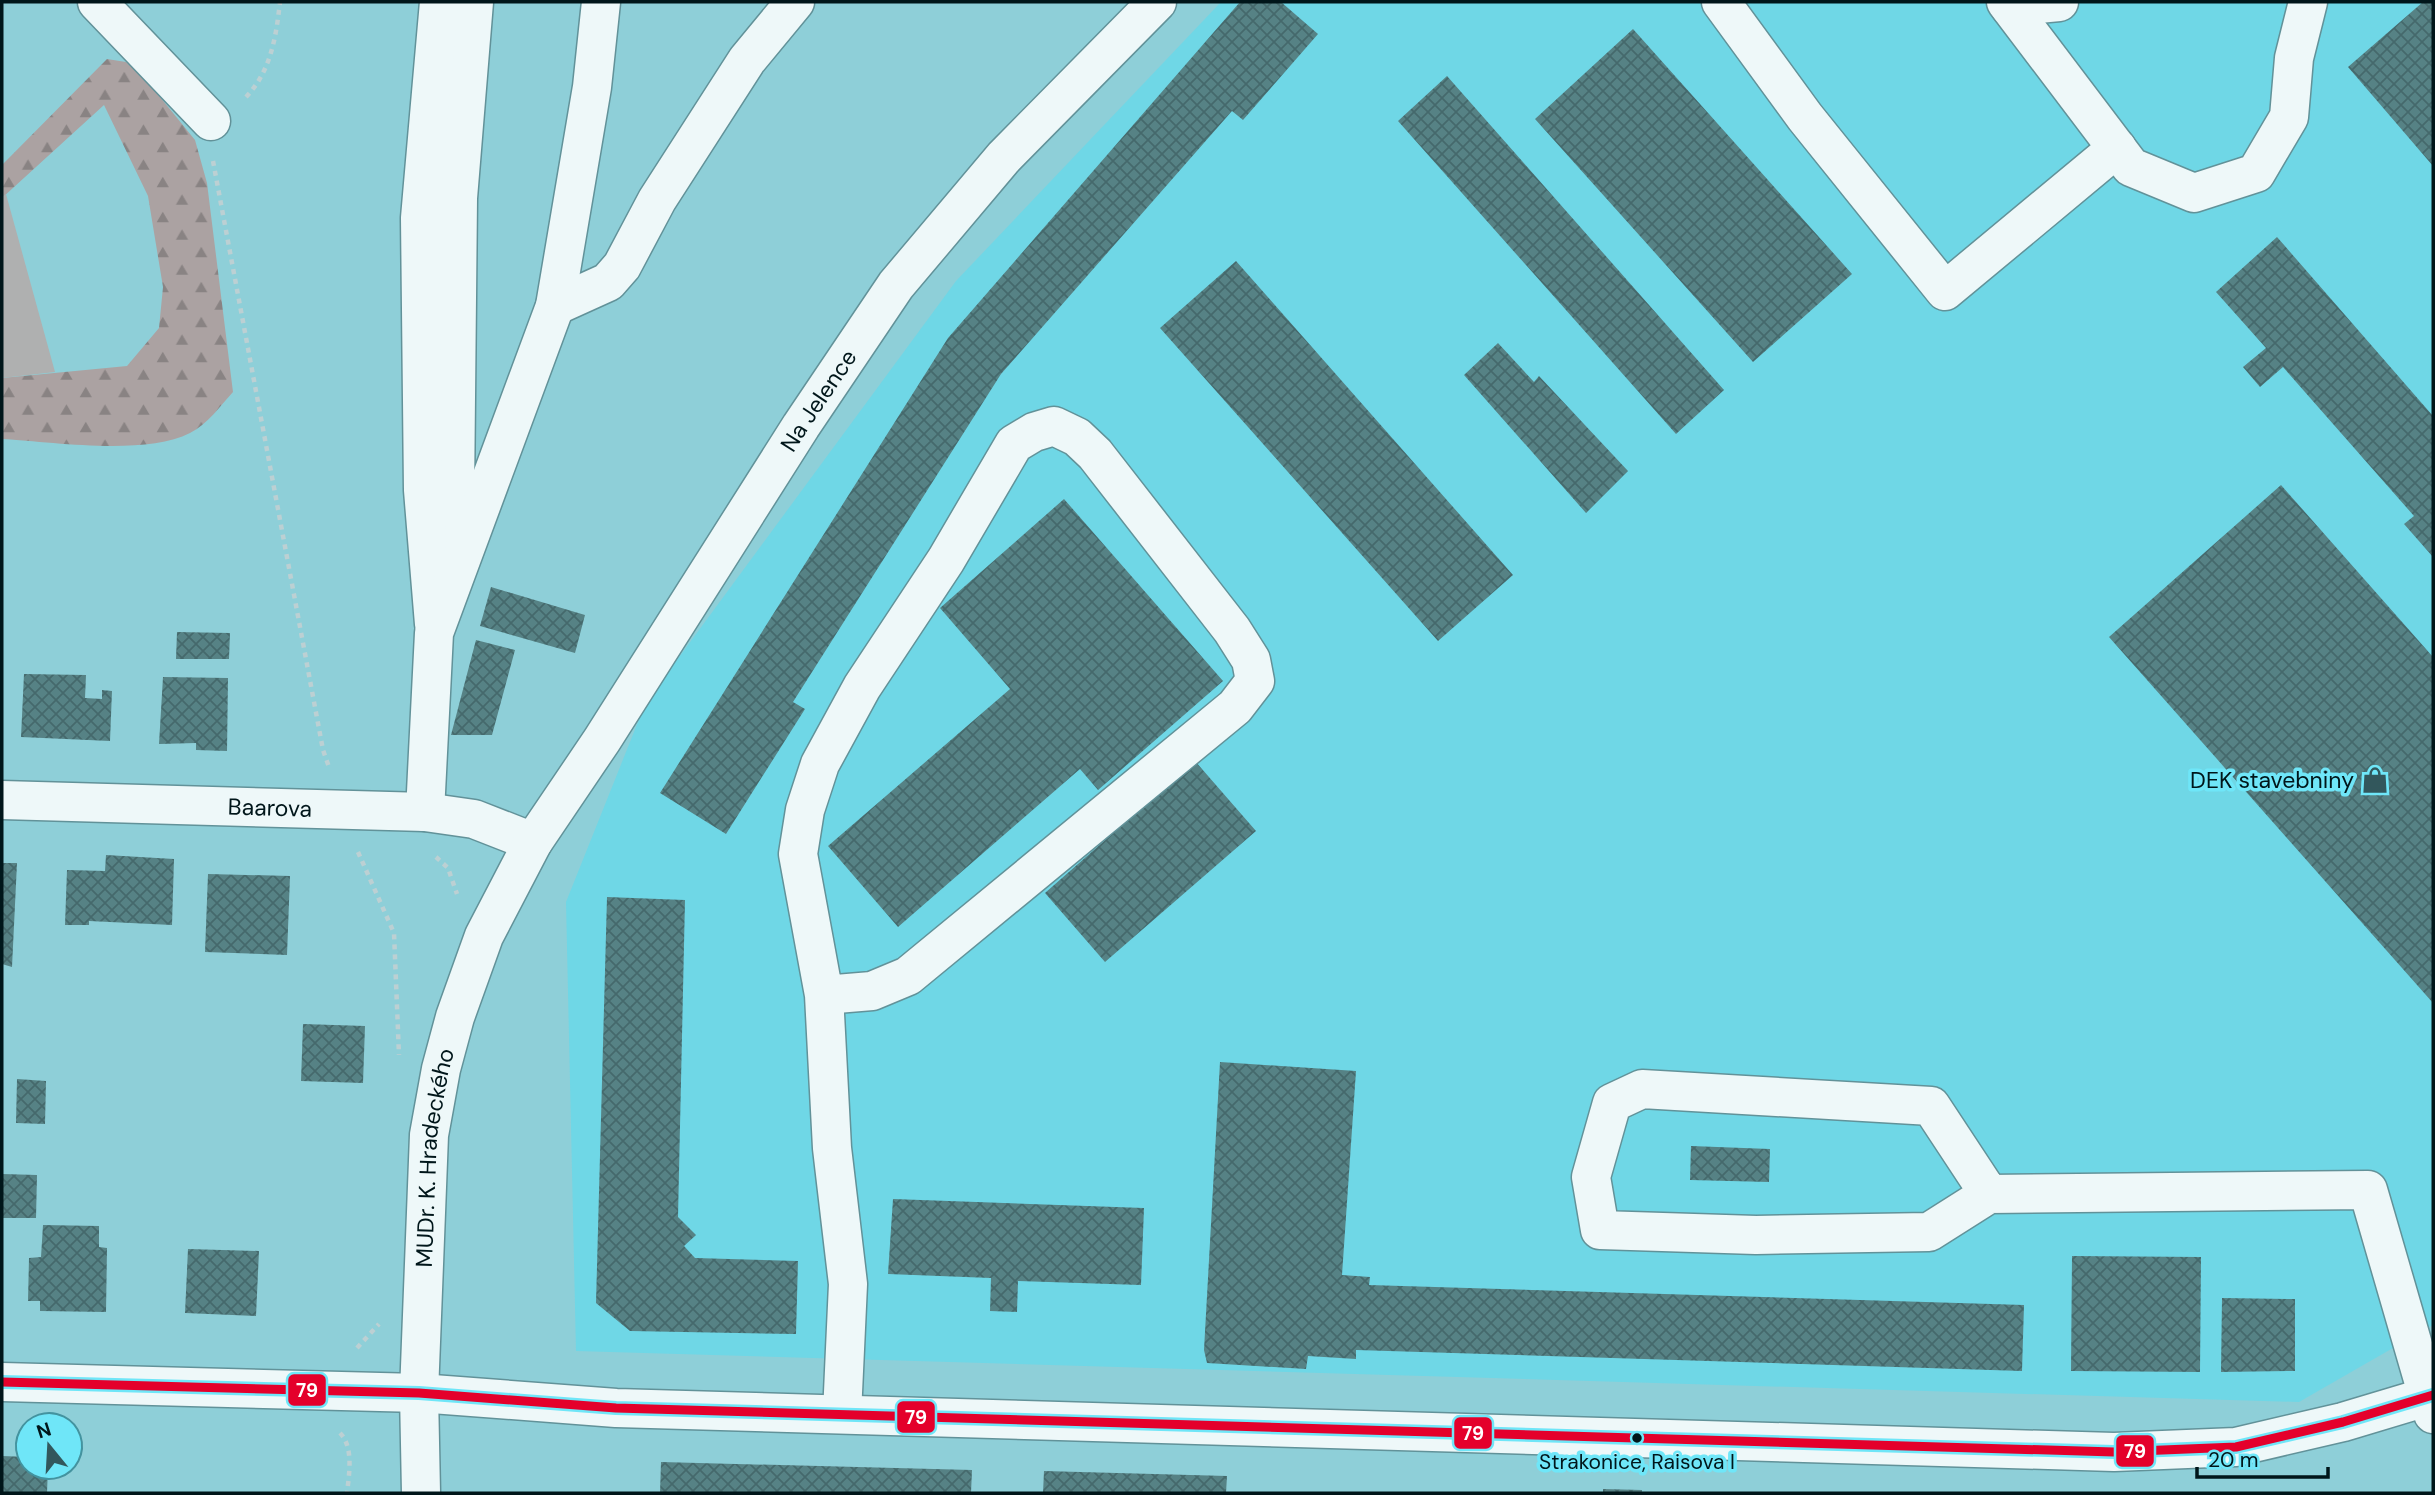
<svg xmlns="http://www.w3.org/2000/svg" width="2435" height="1495" viewBox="0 0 2435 1495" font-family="'DM Sans',sans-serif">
	<defs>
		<pattern id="forest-firs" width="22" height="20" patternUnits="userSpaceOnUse" patternTransform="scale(1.75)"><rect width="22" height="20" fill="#aba2a2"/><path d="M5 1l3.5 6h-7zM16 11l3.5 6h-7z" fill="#898383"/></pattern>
		<pattern id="building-cross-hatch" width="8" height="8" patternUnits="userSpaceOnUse" patternTransform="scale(1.75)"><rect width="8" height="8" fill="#568285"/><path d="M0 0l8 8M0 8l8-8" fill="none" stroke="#45696c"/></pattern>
	</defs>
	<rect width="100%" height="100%" fill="#8ecfd8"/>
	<path fill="#6fd7e6" d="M1221 2H2433V1325L2299 1402 576 1351 566 902 646 702 956 281Z"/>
	<path fill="url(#forest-firs)" d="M107 59 126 62 147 81 195 140 207 183 233 392C220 406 208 424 190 433 145 456 53 442 2 439V378L127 366 159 328 163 287 148 196 104 105 2 198V165Z"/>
	<path fill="#afb0b0" d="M6 194 55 372 2 378V198Z"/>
	<path fill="url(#building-cross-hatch)" d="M1240 2H1281L1318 34 1243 120 1232 111 1001 374 793 702 805 709 726 834 660 793 948 338Z
		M2423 2H2433V166L2348 67Z
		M1633 29 1852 274 1753 362 1535 119Z
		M1447 76 1724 390 1676 434 1398 121Z
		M2277 237 2433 416V557L2404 524 2414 516 2283 367 2260 387 2243 367 2266 348 2216 292Z
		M1236 261 1513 575 1438 641 1160 328Z
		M1498 343 1534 382 1539 376 1628 471 1586 513 1464 375Z
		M2281 485 2433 657V1003L2109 637Z
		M1064 499 1223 681 1098 790 1080 769 898 927 828 846 1010 689 940 608Z
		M491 587 585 615 575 653 480 626Z
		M177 632 230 633 229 659H176Z
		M476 640 515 650 492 735H451Z
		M24 674 86 675 85 698 102 699V690L112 691 110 741 21 737Z
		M163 677 228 678 227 751 196 750V743L159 744Z
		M1195 761 1256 831 1105 962 1045 893Z
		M106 855 174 859 172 925 89 921V925H65L67 870 105 871Z
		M2 863H17L12 967 2 964Z
		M208 874 290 876 287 955 205 952Z
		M607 897 685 900 678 1217 696 1235 684 1246 695 1258 798 1261 796 1334 630 1331 596 1303Z
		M303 1024 365 1026 363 1083 301 1081Z
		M1220 1062 1356 1071 1342 1275 1370 1277 1369 1285 2024 1305 2022 1371 1356 1350V1359L1308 1356 1306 1369 1207 1363 1204 1350Z
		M17 1079 46 1081 45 1124 16 1123Z
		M1691 1146 1770 1149 1769 1182 1690 1180Z
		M2 1174 37 1175 36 1218H2Z
		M893 1199 1144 1208 1141 1285 1018 1281 1017 1312 990 1311 991 1278 888 1274Z
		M43 1225 99 1226V1247L107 1248 106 1312 40 1311V1301H28L29 1258 41 1257Z
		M188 1249 259 1251 256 1316 185 1313Z
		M2072 1256 2201 1257 2200 1372 2071 1371Z
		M2222 1298 2295 1299V1371L2221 1372Z
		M2 1456 28 1457V1467H48L47 1493H2Z
		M661 1462 972 1470 971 1493H660Z
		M1044 1471 1227 1476 1226 1493H1043Z
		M1603 1489 1642 1490V1493H1603Z"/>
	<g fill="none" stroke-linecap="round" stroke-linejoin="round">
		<defs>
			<g id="minor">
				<path d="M97 2 211 121"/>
				<path d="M1721 2 1805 117 1945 291 2117 148"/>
				<path d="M2006 2 2131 167 2194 193 2256 173 2289 117 2294 58 2308 2"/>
				<path d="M2010 7 2059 2"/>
				<path d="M555 306 608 282 622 266 657 200 747 60 795 2"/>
				<path d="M459 552 455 497 458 198 474 2"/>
				<path d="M434 624 423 490 420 218 439 2"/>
				<path id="s1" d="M2 800 425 812 474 819 533 842"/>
				<path d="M425 812 434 633 555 306 592 87 601 2"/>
				<path d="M824 995 872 991 908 976 1235 707 1255 681 1251 660 1232 630 1095 454 1077 437 1054 426 1034 432 1014 444 946 560 862 687 820 764 805 810 798 854 824 995 832 1148 848 1284 842 1414"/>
				<path d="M1989 1194 1931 1106 1642 1089 1612 1103 1591 1177 1600 1230 1756 1235 1929 1232 1989 1194 2368 1190 2433 1414"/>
				<path d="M2 1382 419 1393 616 1408 2114 1452 2236 1447 2343 1422 2433 1395"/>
				<path id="s2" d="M421 1493 419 1393 429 1135 441 1069 455 1017 484 936 533 842 602 740 801 426 896 285 1004 157 1157 2"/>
			</g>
		</defs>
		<use href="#minor" stroke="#629299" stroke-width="41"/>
		<path stroke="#bcd0d3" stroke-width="4.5" stroke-dasharray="5 5" stroke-linecap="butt" d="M246 97C271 71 276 37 280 2
			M213 161 323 750 329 767
			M358 852 394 933 399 1055
			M436 857 448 868 457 894
			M357 1348 379 1324
			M340 1433C354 1447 349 1475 347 1493"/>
		<use href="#minor" stroke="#eef8f9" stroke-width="38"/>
		<defs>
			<path id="bus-1" d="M2 1382 419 1393 616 1408 2114 1452 2236 1447 2343 1422 2433 1395"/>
		</defs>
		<use href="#bus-1" stroke="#6fe6f8" stroke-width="14"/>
		<use href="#bus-1" stroke="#e4002b" stroke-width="9"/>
	</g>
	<defs>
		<symbol id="shop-bare" viewBox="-9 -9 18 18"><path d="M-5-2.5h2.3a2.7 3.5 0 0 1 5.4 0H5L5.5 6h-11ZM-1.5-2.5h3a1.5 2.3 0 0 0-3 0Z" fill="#32575c" stroke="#6fe6f8" stroke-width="2.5" paint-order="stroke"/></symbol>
	</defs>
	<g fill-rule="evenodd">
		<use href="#shop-bare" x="2356" y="761" width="38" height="38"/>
	</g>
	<circle fill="#00161a" stroke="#6fe6f8" stroke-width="2.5" cx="1637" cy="1438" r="6"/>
	<g text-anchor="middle" stroke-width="7" stroke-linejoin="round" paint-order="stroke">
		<g font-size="21" fill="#00161a" stroke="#6fe6f8">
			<text x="1637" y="1469">Strakonice, Raisova I</text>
		</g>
		<g font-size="23" fill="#00161a" stroke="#6fe6f8">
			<text dy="8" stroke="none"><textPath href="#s2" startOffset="1197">Na Jelence</textPath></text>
			<text dy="8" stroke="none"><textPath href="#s1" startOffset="268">Baarova</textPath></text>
			<text dy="8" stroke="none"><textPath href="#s2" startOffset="336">MUDr. K. Hradeckého</textPath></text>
		</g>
		<g font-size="23" fill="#00161a" stroke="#6fe6f8" text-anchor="end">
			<text x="2354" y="788">DEK stavebniny</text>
		</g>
	</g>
	<g stroke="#6fe6f8" stroke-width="2.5">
		<rect x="287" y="1373" width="40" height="34" rx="7" fill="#e4002b"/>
		<rect x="896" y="1400" width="40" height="34" rx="7" fill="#e4002b"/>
		<rect x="1453" y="1416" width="40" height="34" rx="7" fill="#e4002b"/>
		<rect x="2115" y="1434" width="40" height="34" rx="7" fill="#e4002b"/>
	</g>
	<g font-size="19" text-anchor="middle" font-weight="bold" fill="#fff">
		<text x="307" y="1397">79</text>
		<text x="916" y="1424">79</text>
		<text x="1473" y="1440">79</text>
		<text x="2135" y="1458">79</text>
	</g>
	<rect width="2435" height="1495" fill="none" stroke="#00161a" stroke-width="7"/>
	<g transform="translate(49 1446) rotate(342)"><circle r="33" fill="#6fe6f8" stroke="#43939f" stroke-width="2"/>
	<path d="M0-5L12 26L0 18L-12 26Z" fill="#32575c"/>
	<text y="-10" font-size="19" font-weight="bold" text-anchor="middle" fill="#00161a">N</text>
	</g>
	<path d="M2197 1467v10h131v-10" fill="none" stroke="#00161a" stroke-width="3.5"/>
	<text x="2208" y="1467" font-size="21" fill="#00161a" stroke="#6fe6f8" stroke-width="5" paint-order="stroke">20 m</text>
</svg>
